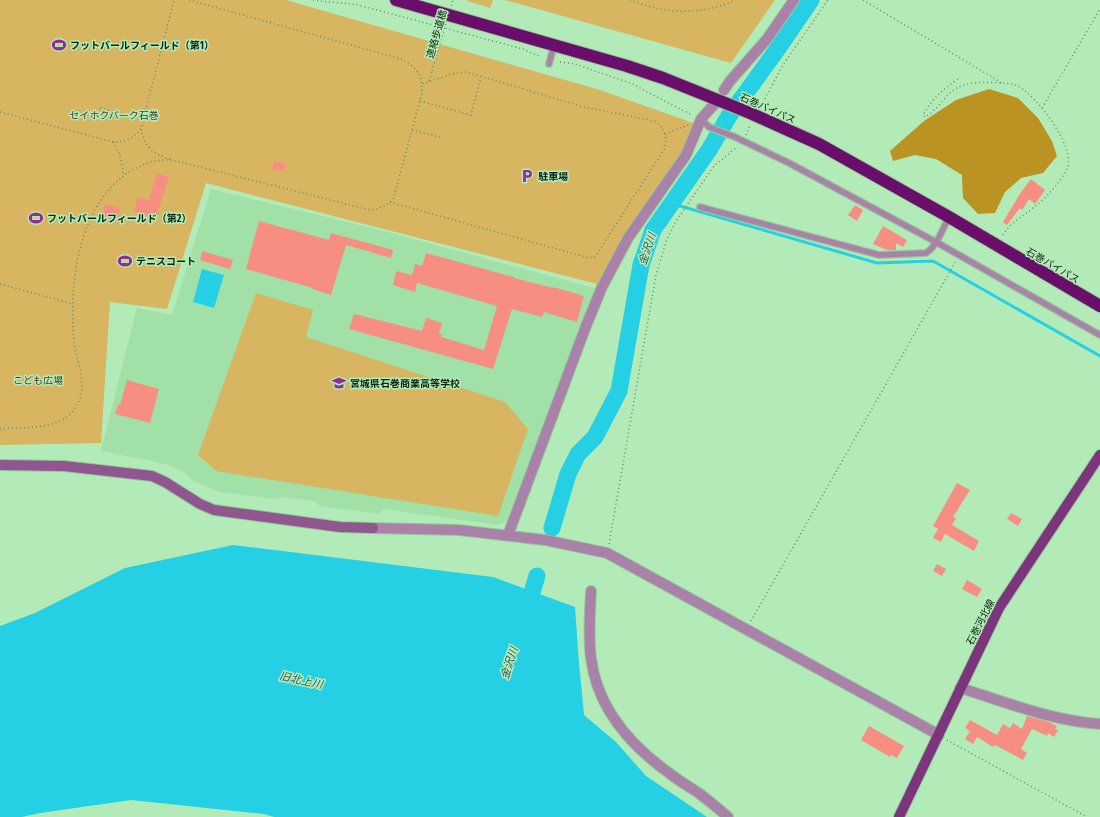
<svg xmlns="http://www.w3.org/2000/svg" width="1100" height="817" viewBox="0 0 1100 817" font-family="'Fira Sans Condensed','Noto Sans JP',sans-serif">
	<rect width="100%" height="100%" fill="#b2ebb7"/>
	<path fill="#a1e1a8" d="M211 189 384 231 598 289 506 522 498 525 383 509 380 514 320 506 314 501 282 497 276 499 220 492 195 482 183 471 165 464 101 451 137 308 172 315Z"/>
	<path fill="#d7b561" d="M0 0H286L600 90 693 123 682 151 597 284 206 183 167 309 110 302 101 443 0 445Z
		M465 0H493L490 8Z
		M505 0H775L731 63Z
		M256 293 313 310 306 337 505 402 528 429 498 516 216 471 198 455Z"/>
	<path fill="#bb9323" d="M989 89 1018 98 1038 118 1052 141 1057 156 1043 173 1021 178 1005 192 995 213 978 214 963 198 962 175 936 159 915 155 893 161 890 151 924 121 956 100Z"/>
	<path fill="#26d0e4" d="M202 269 224 275 214 308 193 302Z
		M233 545 493 577 575 607 579 663 584 715 616 742 646 776 707 817H274L264 814 131 800 40 813 22 817H0V626L35 613 125 568Z"/>
	<g fill="none" stroke-linecap="round" stroke-linejoin="round">
		<path stroke="#26d0e4" stroke-width="3" d="M673 202 680 206 877 263 933 261 1100 356"/>
		<path stroke="#26d0e4" stroke-width="17" d="M552 528 568 474 578 454 595 437 619 391 641 265 653 230 709 150 729 116 779 47 811 0
			M526 612 537 576"/>
	</g>
	<path fill="#f78e82" d="M274 161 286 164 284 171 272 169Z
		M157 173 169 177 156 217 134 211 138 197 149 200Z
		M1031 179 1045 190 1043 193 1035 204 1029 199 1022 210 1020 208 1007 225 1003 222 1021 192Z
		M105 204 120 208 117 221 102 217Z
		M855 205 863 210 857 221 848 215Z
		M259 221 329 240 331 233 393 250 391 258 346 245 331 295 312 289 313 288 246 269Z
		M883 226 907 240 903 247 896 243V250H887L873 244Z
		M202 251 233 260 230 269 200 260Z
		M426 253 514 277V278L553 288V287L584 296 577 322 544 312 542 317 512 309 493 369 349 329 354 314 422 331 426 318 442 323 439 334 442 335 441 337 484 350 497 306 417 283 415 292 393 285 396 271 412 275 415 264 422 266Z
		M127 380 159 389 150 423 115 414 118 404 120 405Z
		M957 483 970 490 953 517 956 518 952 525 979 541 974 551 945 534 941 542 933 538 938 529 933 526Z
		M1011 513 1022 519 1018 526 1007 519Z
		M937 564 946 569 942 576 933 571Z
		M967 580 982 589 977 597 962 589Z
		M1027 716 1049 722 1057 726 1055 729 1058 730 1054 737 1048 733 1047 736 1032 729 1021 749 1027 753 1023 760 995 745 993 747 977 737 973 744 965 739 970 731 965 728 970 720 997 735 1003 724 1010 728 1013 723 1022 729Z
		M869 726 904 746 897 758 891 755 890 757 861 740Z"/>
	<g fill="none" stroke-linecap="round" stroke-linejoin="round">
		<defs>
			<path id="lane" d="M549 64 554 45
				M701 119 709 127 735 137 789 163 936 242 1100 335
				M700 207 879 255 926 253C937 246 943 228 949 217"/>
			<path id="street" d="M724 90 730 81 767 39 794 0
				M373 528 459 530 545 540 607 553 939 735
				M508 535 586 326 602 287 628 238 686 155 701 119 718 100
				M591 591C590 613 588 636 591 658 597 708 630 745 669 773 679 781 690 787 700 794 709 801 719 809 728 817
				M960 688C1006 702 1052 721 1100 724"/>
			<path id="secondary" d="M0 465 64 466 152 476 165 482 200 504 214 510 340 527 373 528"/>
			<path id="primary" d="M899 817 999 608 1100 455"/>
			<path id="highway" d="M396 0 627 66 663 78 750 113 819 144 949 217 1100 306"/>
		</defs>
		<use href="#lane" stroke="#95c799" stroke-width="8"/>
		<use href="#street" stroke="#95c799" stroke-width="12"/>
		<use href="#secondary" stroke="#95c799" stroke-width="12"/>
		<use href="#primary" stroke="#95c799" stroke-width="12"/>
		<use href="#highway" stroke="#95c799" stroke-width="14"/>
		<path stroke="#658e69" stroke-width="1.5" stroke-dasharray="1 3" stroke-linecap="butt" d="M313 0C329 3 346 2 362 6L523 49 539 56
			M630 0C640 3 650 7 660 9 684 14 713 11 735 0
			M863 0 1002 83
			M560 62 575 64 633 84 651 94 692 115
			M958 79C942 90 933 98 923 115L925 117C945 105 945 87 973 83 984 82 1008 82 1018 86 1036 95 1077 148 1067 169 1060 183 1046 198 1033 208 1022 217 1010 223 1002 236
			M429 81 432 71
			M420 101 471 115 481 77
			M761 106 783 65 828 0
			M100 108 143 119
			M1042 108 1100 9
			M0 112 113 142C124 142 134 139 141 129L174 0
			M141 129C146 150 152 152 171 160
			M412 130 440 137
			M665 134 688 125
			M746 135 750 125
			M113 142C120 152 123 164 123 176
			M390 202 589 258 594 257 597 254 665 148C667 135 665 128 654 121L584 107 466 72 455 73 422 84
			M0 284 73 304
			M0 429C22 427 57 430 72 412 89 393 80 371 75 349 74 341 73 332 73 325 70 264 86 180 154 161 160 160 166 160 172 160L370 210C379 209 385 206 393 200L422 93C422 73 417 68 401 59L189 0
			M609 544 656 275 667 239 676 221 714 166 737 147
			M751 621 956 261
			M947 740 1087 817"/>
		<use href="#lane" stroke="#aa82a9" stroke-width="5.5"/>
		<use href="#street" stroke="#aa82a9" stroke-width="10"/>
		<use href="#secondary" stroke="#905690" stroke-width="10"/>
		<use href="#primary" stroke="#7c347d" stroke-width="10"/>
		<use href="#highway" stroke="#6a0e6c" stroke-width="12"/>
		<path stroke="#658e69" stroke-width="1.5" stroke-dasharray="1 3" stroke-linecap="butt" d="M432 71 453 0"/>
	</g>
	<defs>
		<symbol id="stadium-bare" viewBox="-9 -9 18 18"><path d="M0-5a6.5 5 0 1 0 0 10a6.5 5 0 1 0 0-10ZM-3.5-1.8h7v3.6h-7Z" fill="#932e94" stroke="#b2ebb7" stroke-width="2.5" paint-order="stroke"/></symbol>
		<symbol id="parking-bare" viewBox="-9 -9 18 18"><path d="M-3.5-5.5H1a3.5 3.5 0 0 1 0 7H-1V5.5H-3.5ZM-1-3.4V-.6H.8a1.4 1.4 0 0 0 0-2.8Z" fill="#932e94" stroke="#b2ebb7" stroke-width="2.5" paint-order="stroke"/></symbol>
		<symbol id="school-bare" viewBox="-9 -9 18 18"><path d="M0-5L7-2L0 1L-7-2ZM-4 1L0 2.5L4 1V4Q0 6-4 4Z" fill="#932e94" stroke="#b2ebb7" stroke-width="2.5" paint-order="stroke"/></symbol>
	</defs>
	<g fill-rule="evenodd">
		<use href="#stadium-bare" x="49" y="35" width="20" height="20"/>
		<use href="#parking-bare" x="517" y="166" width="20" height="20"/>
		<use href="#stadium-bare" x="26" y="208" width="20" height="20"/>
		<use href="#stadium-bare" x="115" y="251" width="20" height="20"/>
		<use href="#school-bare" x="329" y="373" width="20" height="20"/>
	</g>
	<g text-anchor="middle" stroke-width="3" stroke-linejoin="round" paint-order="stroke">
		<g font-size="10" fill="#0f2512" stroke="#b2ebb7">
			<text transform="translate(436 34) rotate(-74)" y="4">連絡歩道橋</text>
			<text transform="translate(768 108) rotate(24)" y="4">石巻バイパス</text>
			<text transform="translate(1053 265) rotate(30)" y="4">石巻バイパス</text>
			<text transform="translate(980 622) rotate(-63)" y="4">石巻河北線</text>
		</g>
		<g font-size="10" font-weight="bold" fill="#0f2512" stroke="#b2ebb7" text-anchor="start">
			<text x="70" y="49">フットバールフィールド（第1）</text>
			<text x="538" y="180">駐車場</text>
			<text x="47" y="222">フットバールフィールド（第2）</text>
			<text x="136" y="265">テニスコート</text>
			<text x="350" y="387">宮城県石巻商業高等学校</text>
		</g>
		<g font-size="10" fill="#453c25" stroke="#b2ebb7">
			<text x="114" y="119">セイホクパーク石巻</text>
			<text x="38" y="384">こども広場</text>
		</g>
		<g font-size="11" font-style="italic" fill="#37585c" stroke="#b2ebb7">
			<text transform="translate(647 249) rotate(-71)" y="4">金沢川</text>
			<text transform="translate(509 663) rotate(-72)" y="4">金沢川</text>
			<text transform="translate(301 680) rotate(12)" y="4">旧北上川</text>
		</g>
	</g>
</svg>
